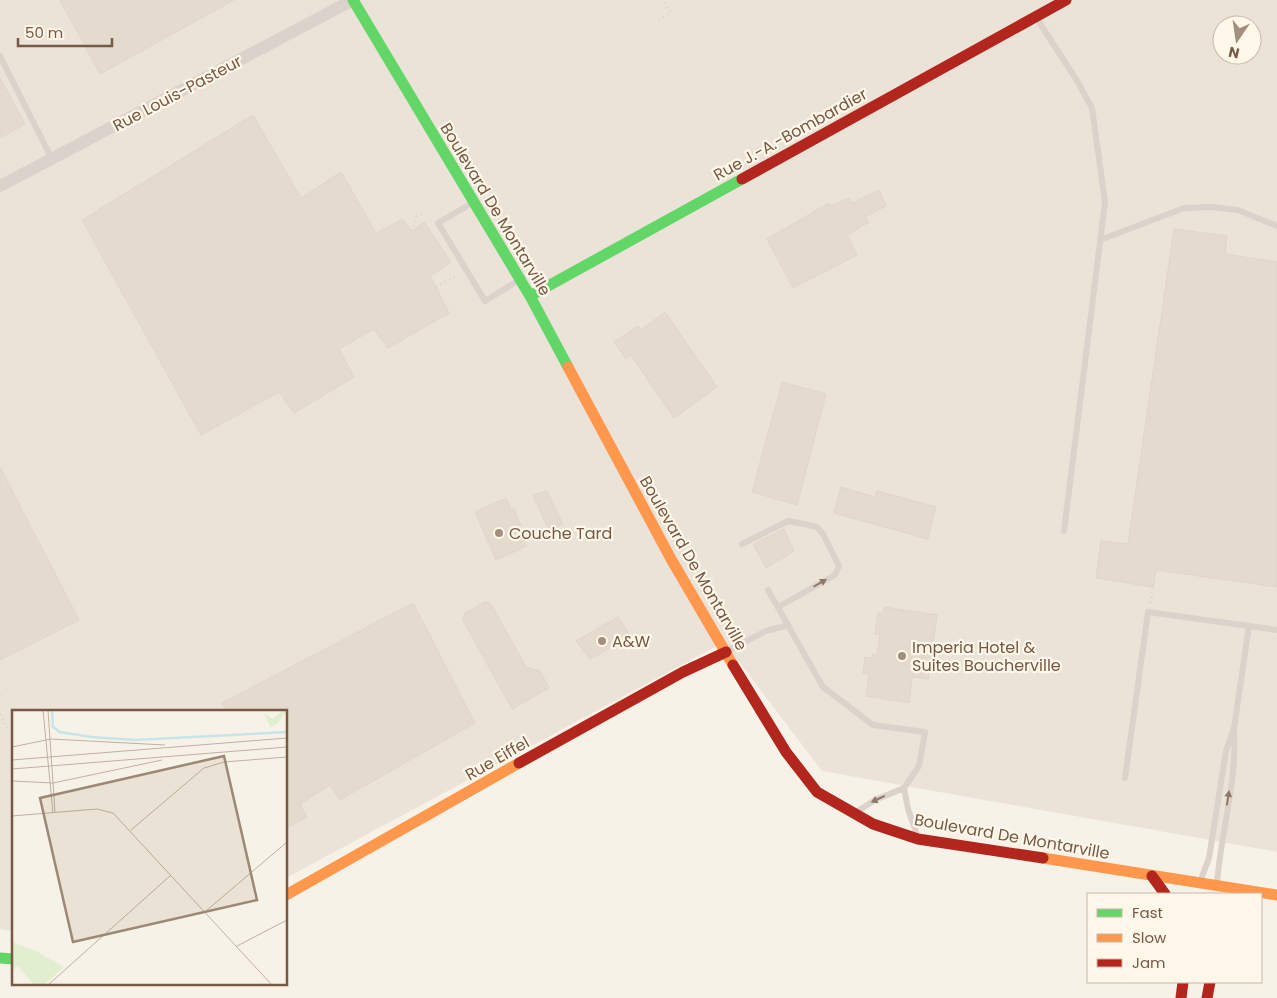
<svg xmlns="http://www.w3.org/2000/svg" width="1277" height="998" viewBox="0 0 1277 998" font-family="Poppins,sans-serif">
	<rect width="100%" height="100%" fill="#f7f2e7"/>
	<path fill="#ebe2d8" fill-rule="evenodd" d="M0 0H1277V852L822 771 724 642 286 878V712H14V931L0 929ZM1222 25H1252V55H1222Z"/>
	<path fill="#e4dace" stroke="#e1d5c9" d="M60 0H234L100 74Z
		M0 78 25 124 0 138Z
		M253 115 301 198 341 172 376 233 403 219 412 231 424 222 451 262 430 276 449 313 388 348 374 329 339 349 354 377 294 413 279 392 201 435 82 220Z
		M879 190 886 206 865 217 869 222 847 235 857 255 793 288 767 239 829 203 832 206 849 198 852 203Z
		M1174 229 1227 236 1225 254 1277 262V587L1156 570 1153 587 1096 578 1101 541 1128 544Z
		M665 312 717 387 674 418 631 355 626 359 614 342 638 326 641 330Z
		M782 382 826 394 797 505 752 492Z
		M0 467 79 620 0 660Z
		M841 487 875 497 877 491 936 507 928 539 834 513Z
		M547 491 563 524 549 531 533 495Z
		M506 498 511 510 514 509 521 526 518 527 527 546 496 560 475 512Z
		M784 529 794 551 766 568 753 544Z
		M485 602 491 604 526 667 540 671 549 688 512 709 463 620 465 613Z
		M413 603 475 723 340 800 330 785 300 804 307 817 286 828V712H228L222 703Z
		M884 607 937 615 928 679 912 677 909 703 866 696 869 674 863 673 865 657 872 658V654L877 655 880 635 875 634 878 613 883 614Z
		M618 617 631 637 590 659 576 641Z"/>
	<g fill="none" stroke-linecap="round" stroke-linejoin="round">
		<path stroke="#dad2cb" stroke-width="2.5" stroke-dasharray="1 4" stroke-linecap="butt" d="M659 20 671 12 663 0
			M412 231 417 216 422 214
			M436 287 458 275
			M1150 603 1153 587
			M0 696V694
			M0 714 7 728"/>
		<path stroke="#dbd2cb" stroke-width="6" d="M1037 19 1076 79 1092 108 1105 202 1064 531
			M0 56 52 159
			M472 203 438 223 485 301 519 280
			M1100 240 1184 208 1210 207 1238 210 1277 226
			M742 544 788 521 809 525 817 527 823 534 839 566 835 575 778 607
			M768 590 823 687 873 725 925 732 919 766 904 788 875 800 856 812
			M727 651 766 631 788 625
			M1125 778 1148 612 1249 626
			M904 788 908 809 917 835
			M1200 882 1209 858 1226 751 1234 728 1249 626 1277 630
			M1217 883C1221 833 1237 780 1234 732"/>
		<path stroke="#dbd2cb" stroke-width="12" d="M0 186 353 0"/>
		<path stroke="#63d668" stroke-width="11" d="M353 0 530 296 568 367
			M530 296 742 179
			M0 958 14 959"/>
		<path stroke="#ff974d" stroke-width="11" d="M568 367 671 559 733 665
			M1043 858 1277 895
			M286 895 519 763"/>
		<path stroke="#b3261e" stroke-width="11" d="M742 179 1066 0
			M733 665 786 752 817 792 873 824 918 839 1043 858
			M519 763 683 672 726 652
			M1152 876 1165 894
			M1181 998 1183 982
			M1207 998 1210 982"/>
	</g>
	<defs><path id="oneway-solid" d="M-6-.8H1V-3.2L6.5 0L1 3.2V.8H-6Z" transform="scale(1.25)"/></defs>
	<g fill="#917766">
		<use href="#oneway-solid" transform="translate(820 583) rotate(-30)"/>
		<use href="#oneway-solid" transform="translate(1228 798) rotate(-81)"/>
		<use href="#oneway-solid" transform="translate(878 799) rotate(155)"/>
	</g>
	<g fill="#a48f7e" stroke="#fff7e9" stroke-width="2">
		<circle cx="499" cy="533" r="5"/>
		<circle cx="602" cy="641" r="5"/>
		<circle cx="902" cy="656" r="5"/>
	</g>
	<g text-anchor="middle" stroke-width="4.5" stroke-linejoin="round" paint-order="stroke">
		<g font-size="16" fill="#785945" stroke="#fff7e9">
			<text transform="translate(177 93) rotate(-28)" y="6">Rue Louis-Pasteur</text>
			<text transform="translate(790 134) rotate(-29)" y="6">Rue J.-A.-Bombardier</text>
			<text transform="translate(496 209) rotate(59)" y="6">Boulevard De Montarville</text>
			<text transform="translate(694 563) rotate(60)" y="6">Boulevard De Montarville</text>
			<text transform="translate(497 758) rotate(-30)" y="6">Rue Eiffel</text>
			<text transform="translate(1012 836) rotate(10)" y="6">Boulevard De Montarville</text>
		</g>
		<g font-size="16" fill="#785945" stroke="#fff7e9" text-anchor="start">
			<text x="509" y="539">Couche Tard</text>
			<text x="612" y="647">A&amp;W</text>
			<text x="912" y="653">Imperia Hotel &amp;<tspan x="912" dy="18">Suites Boucherville</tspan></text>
		</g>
	</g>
	<g transform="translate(12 710)">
		<rect width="275" height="275" fill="#f7f2e7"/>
		<path d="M271 0 275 1 265 14 258 17 252 3 261 9ZM0 232 24 241 52 257 32 275H22L6 256 0 261Z" fill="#e1efd0"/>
		<path fill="none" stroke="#c7e5e9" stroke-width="2.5" d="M40 0 41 17 48 22 79 27 123 30 275 22"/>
		<path fill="none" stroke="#c0b0a1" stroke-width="1" d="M31 0 41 103M36 0 43 102M0 37 39 29 153 35M0 50 275 28M0 59 275 37M0 71 41 73 150 50M0 106 85 99 101 103 260 275M119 120 192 58 212 52 275 47M194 201 275 132M225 236 275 210M36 275 159 165"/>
		<path fill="#9d8775" fill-opacity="0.15" stroke="#9d8775" stroke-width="2.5" d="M212 46 245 190 61 232 28 88Z"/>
		<rect width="275" height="275" fill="none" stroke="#785945" stroke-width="2.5"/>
	</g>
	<rect x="1087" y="893" width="175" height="90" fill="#fff7e9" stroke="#c9b8a7"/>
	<rect x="1097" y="909" width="25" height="8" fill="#63d668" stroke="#c9b8a7"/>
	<text x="1132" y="918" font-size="15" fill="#785945">Fast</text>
	<rect x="1097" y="934" width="25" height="8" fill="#ff974d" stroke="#c9b8a7"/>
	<text x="1132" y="943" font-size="15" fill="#785945">Slow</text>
	<rect x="1097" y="959" width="25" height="8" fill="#b3261e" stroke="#c9b8a7"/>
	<text x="1132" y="968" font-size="15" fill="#785945">Jam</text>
	<g transform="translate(1237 40) rotate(193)"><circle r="24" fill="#fff7e9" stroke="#c9b8a7"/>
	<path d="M0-4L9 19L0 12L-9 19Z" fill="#a48f7e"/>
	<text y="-8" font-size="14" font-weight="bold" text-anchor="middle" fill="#785945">N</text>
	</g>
	<path d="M18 38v8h94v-8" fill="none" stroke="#785945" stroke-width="2.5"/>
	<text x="25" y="38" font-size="15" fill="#785945" stroke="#fff7e9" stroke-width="4" paint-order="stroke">50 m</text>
</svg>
